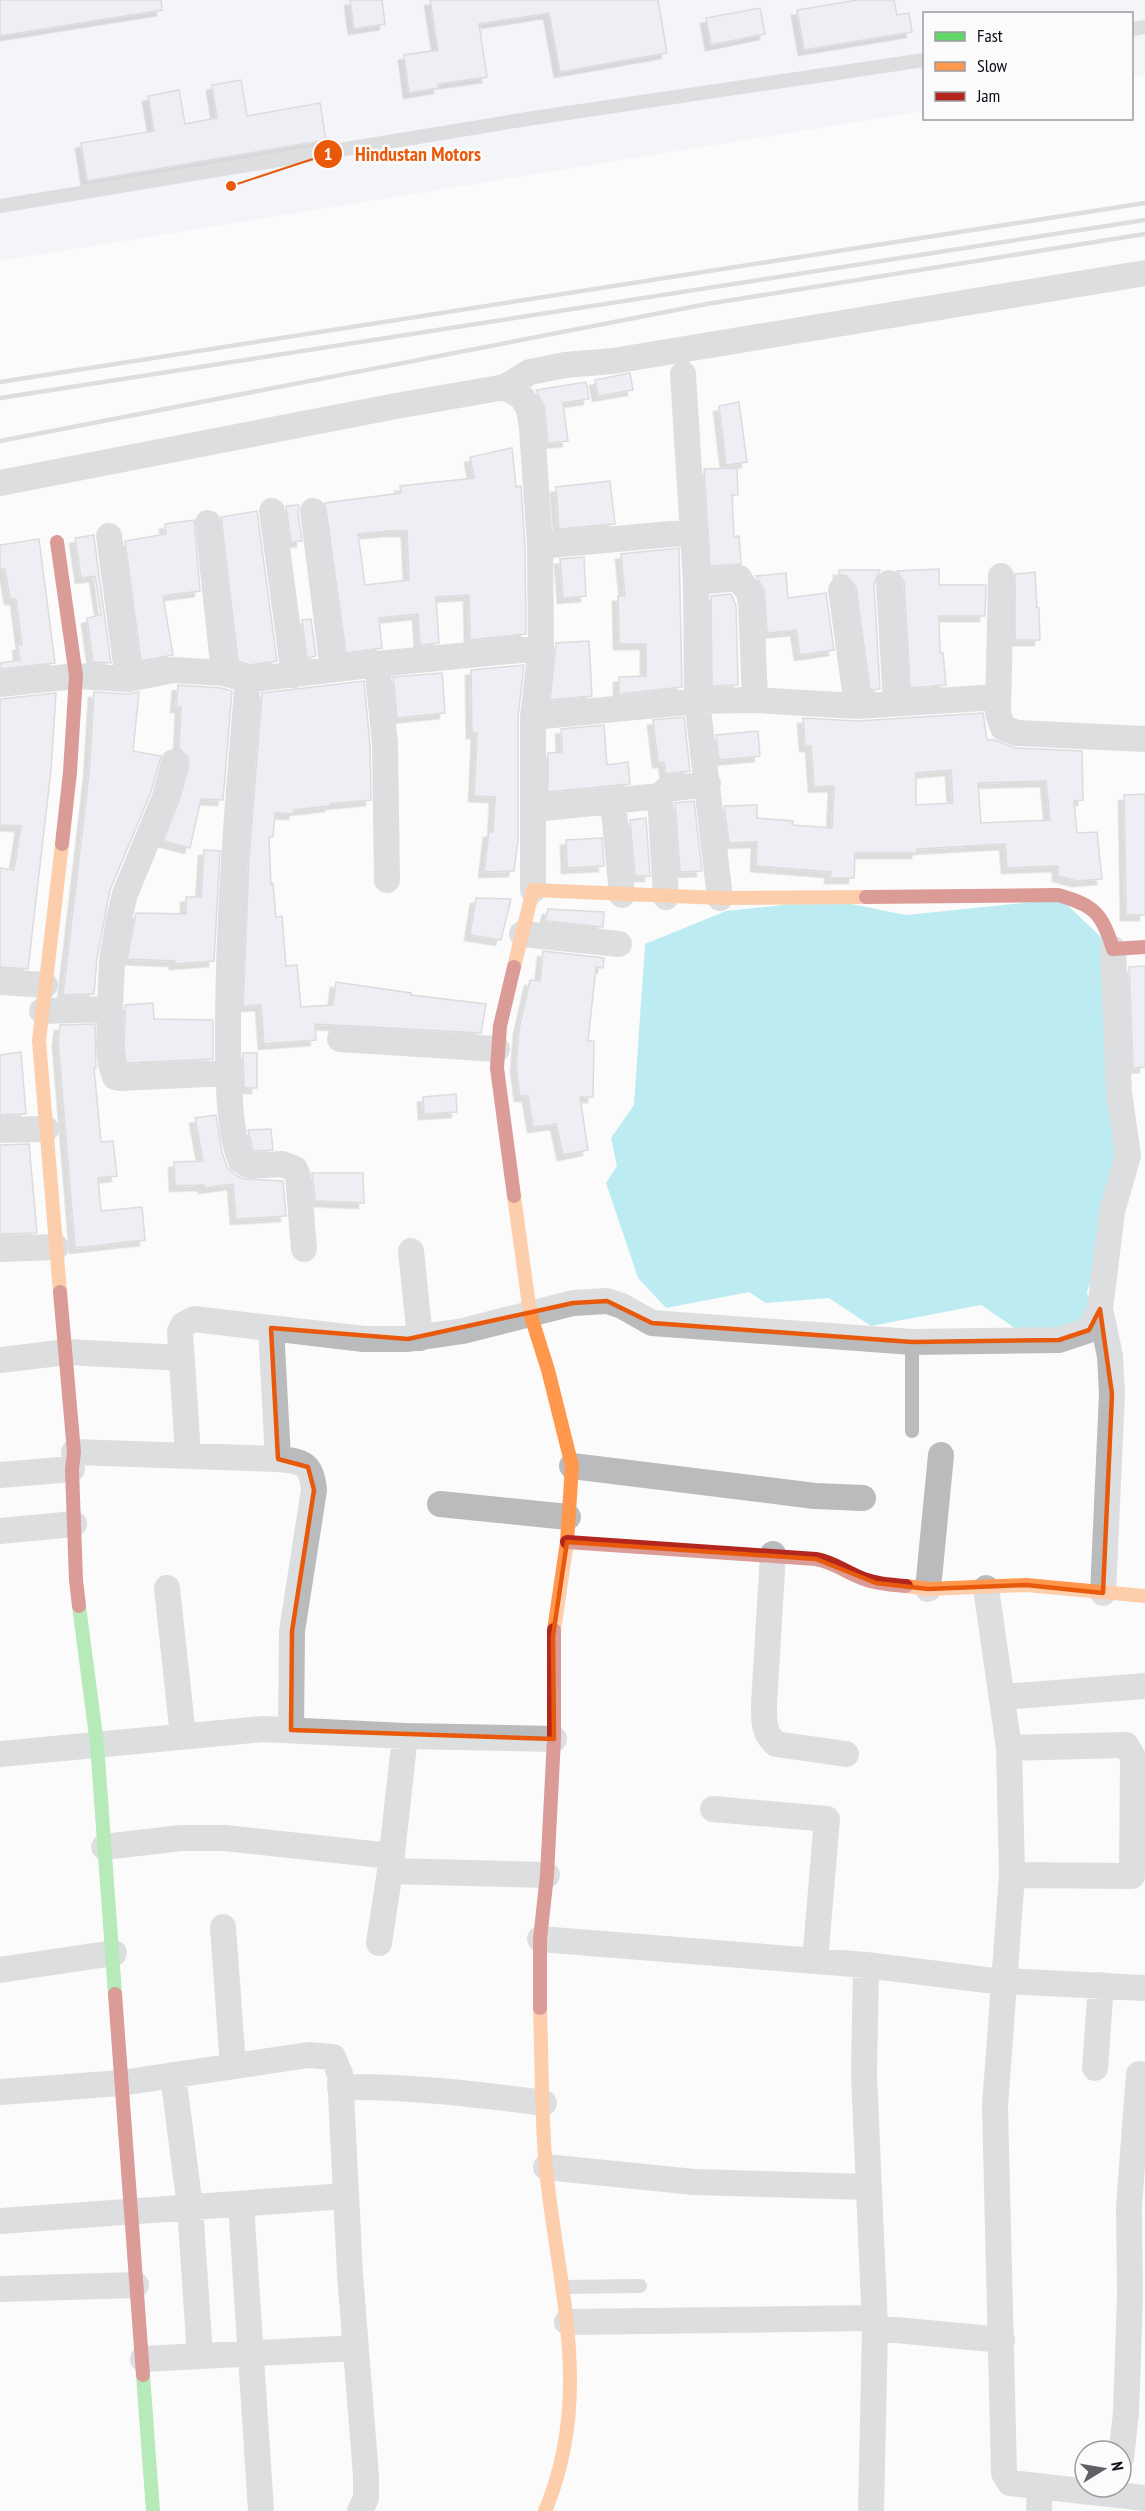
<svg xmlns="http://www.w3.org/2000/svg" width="1145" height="2511" viewBox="0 0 1145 2511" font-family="'PT Sans Narrow',sans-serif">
	<defs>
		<filter id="shadow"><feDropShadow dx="-5.5" dy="5.5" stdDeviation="0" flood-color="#0004"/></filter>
	</defs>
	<rect width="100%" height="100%" fill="#fbfbfb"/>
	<path fill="#e9edf3" d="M0 0H1145V75L1132 77V14H924V111L0 261Z"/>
	<path fill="#70d9e6" d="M1061 899 1105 941 1118 1155 1098 1261 1087 1292 1092 1320 1031 1339 981 1305 871 1326 829 1298 766 1303 749 1292 666 1308 638 1278 606 1183 617 1166 611 1138 634 1105 645 944 726 911 831 900 906 915Z"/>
	<path fill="#e0deec" stroke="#b6b5b9" stroke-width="1.5" fill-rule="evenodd" filter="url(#shadow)" d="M0 0H161L162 10 0 36Z
		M350 0H382L385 24 354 29Z
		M430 0H658L667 53 560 72 549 13 479 24 487 77 438 84 439 88 409 93 404 55 438 50Z
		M858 0H894L897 15 909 13 912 32 804 50 797 10Z
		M760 8 765 34 711 45 706 18Z
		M241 80 247 116 320 103 326 140 87 181 81 143 154 131 148 96 179 90 185 124 217 118 212 85Z
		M630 373 633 390 598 396 595 380Z
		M586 382 589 399 563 403 568 441 548 443 544 406 536 390Z
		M739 402 747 462 726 465 719 406Z
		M512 448 516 487 521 486 525 547 526 634 470 640 469 595 436 597 439 643 420 645 418 614 379 618 382 648 346 653 325 503 401 493 400 486 474 478 470 457ZM390 531H407L409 580 365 585 358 534Z
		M737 468 738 495H732L734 537 739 536 741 564 710 566 704 469Z
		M610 481 615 524 559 529 556 487Z
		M299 505 298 513 302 541 291 542 286 506Z
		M257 511 277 661 249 665 238 661 221 517Z
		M194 520 200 591 163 596 173 655 141 661 125 541 166 534 165 524Z
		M94 535V538L111 663 93 662 87 618 101 615 95 576 81 578 75 538Z
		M39 539 55 663 0 669V663L20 660 18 645H22L16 599H10L5 569H0V545Z
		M679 548 682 687 619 694V677L646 676V644H619L618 596H625L621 554Z
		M584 557 586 596 563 598 560 559Z
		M939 569V585H986L985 616H939L940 653H943L946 685 910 688 904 582 897 571Z
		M839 570H880L874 584 880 689 870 690 856 587 847 576 839 575Z
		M1035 572 1037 608H1039L1040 640H1015V574Z
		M786 573 788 598 826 593 834 650 800 655 796 630 767 633 764 590 756 576Z
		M731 594 736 605 738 685 712 686 711 596Z
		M311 619 316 656 307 658 302 620Z
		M589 641 592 696 550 700 556 643Z
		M524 665 518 717V840L514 871 484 872 489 832H493L495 797 474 796 477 733H472L471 670Z
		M442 673 445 713 397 718 393 677Z
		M364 681 370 745 371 800 330 804V806L294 810V814L275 813 273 837H269L271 885 273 884 276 917 282 916 286 966 297 965 301 1007 333 1005 336 982 411 993V995L486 1004 481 1033 315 1024 316 1040 264 1044 261 1005 243 1006 249 858 262 693Z
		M178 685 221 688 232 691 223 800 201 799 190 848 163 841 179 801 189 765 188 757 179 748 181 707H176Z
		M94 692 127 694 139 692 133 751 161 756 151 792 110 890 97 958 94 994 63 995 89 774Z
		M56 693 51 770 28 969 0 967V868L14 870 21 826 0 825V699Z
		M983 713 987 740H994L1016 748 1082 751 1083 800 1074 801 1077 833 1097 832 1102 879 1077 881 1058 876V866L1007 868 1005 844 917 849V853H855L854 878H830L831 872 756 866 757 842 729 843 724 806 757 805V818L793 821 792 825 832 828 834 786 814 787 811 746H805L803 718 858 721ZM951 770 953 803 916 805V773ZM1046 781 1050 820 981 823 978 783Z
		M684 717 690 771 666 774 664 762H658L653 720Z
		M604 725 607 765 628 762 630 784 548 792V753L562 752 561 729Z
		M758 731 760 756 719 760 716 735Z
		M1145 794V915H1126L1124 795Z
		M694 801 702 871 680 872 675 803Z
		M646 818 650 876H635L630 820Z
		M602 838 604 866 567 868 566 840Z
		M204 850 220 851 214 961 175 964V961L127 959 136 913 186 914V897H201Z
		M476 898 511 899 501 940 470 935Z
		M548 909 604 912 603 927 545 921Z
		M543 951 604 958 603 968 596 967 588 1041H594L593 1097H580L588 1150 563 1155 556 1124 533 1127 528 1096H520L516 1067 519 1029 530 980 540 981Z
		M1145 966V1067L1133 1068 1129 967Z
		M153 1003 154 1019 213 1020V1059L126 1063 124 1046 125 1005Z
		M95 1024 96 1068H94L101 1142 113 1141 117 1176 98 1178 101 1211 142 1207 145 1240 75 1248 58 1041 60 1025Z
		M21 1052 26 1114 0 1115V1055Z
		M243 1053H257V1088H244Z
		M456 1094 457 1112 424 1114 423 1097Z
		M216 1115 222 1152 227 1167 234 1174 243 1179 283 1181 286 1216 236 1219 233 1184 204 1188V1185L175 1186 174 1162 203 1161 195 1118Z
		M271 1129 273 1150 253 1151 248 1130Z
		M29 1144 37 1233 0 1234V1145Z
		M312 1173H363L364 1203 315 1201Z"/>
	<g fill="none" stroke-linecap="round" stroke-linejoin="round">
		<path stroke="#b9bbbd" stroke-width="14" d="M1132 29 1145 27
			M0 206 527 119 924 60
			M912 1342V1431
			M562 2287 640 2286"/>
		<path stroke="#b9bbbd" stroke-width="26" d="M683 374 696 582 697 701 720 898
			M505 387 530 372 565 365 613 361 1145 273
			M0 483 396 406 505 387 522 397 529 409 532 428 540 546 541 648 533 717V890
			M272 511 294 675
			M313 511 333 669
			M208 523 224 673
			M109 536 128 679
			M540 546 693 532
			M1001 576 998 714 1003 728 1017 733 1145 739
			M696 582 739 578 749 593 751 603 755 700
			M889 583 896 703
			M841 590 857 706
			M377 664 385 744 387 880
			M248 680C238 798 228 916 228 1035 228 1066 228 1133 241 1161L250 1166 282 1164 295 1169 298 1176 304 1249
			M0 684 76 676 128 679 173 670 224 673 248 680 377 664 541 648
			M533 717 697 701 755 700 857 706 998 697
			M174 762 165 797 125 894 119 919 112 960 110 1009 109 1047 111 1064 115 1077 120 1078 228 1073
			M660 796 666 897
			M613 801 622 895
			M534 809 660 796 667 789 708 784
			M522 934 619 944
			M0 982 45 985
			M42 1011 110 1009
			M340 1039 497 1049
			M0 1130 46 1129
			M0 1249 56 1247
			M411 1251 420 1338
			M1100 1309 1110 1356 1112 1394 1103 1593
			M271 1328 278 1459
			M0 1360 67 1352 182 1358
			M74 1452 278 1459C303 1461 311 1463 314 1490L292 1631 291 1730
			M188 1455 180 1332 183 1325 194 1319 364 1339H408L463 1331 573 1303 607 1301 622 1306 652 1323 912 1342 1059 1340 1089 1330 1100 1309 1112 1212 1128 1155 1119 1093 1113 949
			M572 1466 815 1496 863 1498
			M0 1475 72 1469
			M440 1504 568 1517
			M0 1531 74 1524
			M773 1554 764 1704C764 1720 763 1733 776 1744L846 1754
			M167 1588 183 1736
			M986 1588 1009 1748 1012 1875 995 2106 1004 2473 1010 2483 1145 2498
			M928 1589 941 1455
			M1002 1697 1145 1686
			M1009 1748 1126 1745 1133 1757 1132 1876 1012 1875
			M0 1754 263 1729 405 1736 554 1739
			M713 1809 827 1819 815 1961
			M104 1847 181 1838H225L391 1856
			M390 1871 547 1875
			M223 1927 233 2066
			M540 1939 866 1965 986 1980 1145 1988
			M379 1943 390 1871 405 1736
			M866 1965 864 2074 875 2328 1002 2340
			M0 1970 114 1953
			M1095 2068 1101 1985
			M173 2075 190 2207 200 2356
			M340 2087C409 2086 476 2094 544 2103
			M0 2092 121 2083 309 2055 333 2057 340 2074 350 2274 366 2476V2498L360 2511
			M546 2167 694 2182 869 2187
			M241 2204 261 2511
			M0 2221 346 2196
			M0 2289 136 2285
			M567 2322 874 2318
			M143 2359 356 2348
			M1121 2458 1126 2413 1130 2298 1129 2206 1139 2074
			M871 2511 875 2328
			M1039 2511 1040 2487"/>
		<path stroke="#63d668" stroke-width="14" d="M79 1606 97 1744 115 1994
			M143 2375 153 2511"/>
		<path stroke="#ff974d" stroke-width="14" d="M514 967 533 890 720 898 866 897
			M514 1196 530 1313 548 1370 572 1466 567 1542 554 1630
			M60 1292 39 1041 62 844
			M906 1586 928 1589 1026 1585 1145 1596
			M540 2008C542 2061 541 2116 546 2169 558 2288 594 2395 545 2511"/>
		<path stroke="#b3261e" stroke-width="14" d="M57 542 76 676 70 772 62 844
			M866 897 1058 895C1094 905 1102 913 1113 949L1145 947
			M514 1196 497 1068 500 1026 514 967
			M60 1292 74 1452 72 1469 76 1580 79 1606
			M567 1542 816 1559C834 1562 847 1573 864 1579 877 1584 892 1585 906 1586
			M115 1994 143 2375
			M540 2008V1939L547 1875 554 1739V1630"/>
		<path stroke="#babbbc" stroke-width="4.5" d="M0 382 1145 203
			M0 398 1145 220
			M0 441 707 304 1145 234"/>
	</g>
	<path d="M0 0H1145V2511H0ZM607 1301 652 1323 912 1342 1059 1340 1089 1330 1100 1309 1112 1394 1103 1593 1026 1585 928 1589 876 1583 816 1559 567 1542 553 1636 554 1739 291 1730 292 1631 314 1490 308 1467 278 1459 271 1328 408 1339 573 1303Z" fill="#fbfbfb" fill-opacity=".55" fill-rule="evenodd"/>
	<path fill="none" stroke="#e8590c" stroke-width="4.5" stroke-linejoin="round" d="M607 1301 652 1323 912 1342 1059 1340 1089 1330 1100 1309 1112 1394 1103 1593 1026 1585 928 1589 876 1583 816 1559 567 1542 553 1636 554 1739 291 1730 292 1631 314 1490 308 1467 278 1459 271 1328 408 1339 573 1303Z"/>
	<path fill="none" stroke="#e8590c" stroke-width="2" d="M231 186L328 154"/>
	<g fill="#e8590c" stroke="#fbfbfb" stroke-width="2">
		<circle cx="231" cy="186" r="6"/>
		<circle cx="328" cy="154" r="15"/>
	</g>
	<g font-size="18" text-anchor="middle" font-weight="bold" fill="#fff">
		<text x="328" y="160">1</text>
	</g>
	<g font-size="20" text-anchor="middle" font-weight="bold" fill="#e8590c" stroke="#fbfbfb" stroke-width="5" stroke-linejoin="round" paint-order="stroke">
		<text x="418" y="161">Hindustan Motors</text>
	</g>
	<rect x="923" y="12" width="210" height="108" fill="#fbfbfb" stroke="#9b9c9f" stroke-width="1.5"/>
	<rect x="935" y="32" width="30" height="9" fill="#63d668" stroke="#9b9c9f" stroke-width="1.5"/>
	<text x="977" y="42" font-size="18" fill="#0b0e15">Fast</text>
	<rect x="935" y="62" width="30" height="9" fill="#ff974d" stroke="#9b9c9f" stroke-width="1.5"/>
	<text x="977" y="72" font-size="18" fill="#0b0e15">Slow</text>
	<rect x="935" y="92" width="30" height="9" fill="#b3261e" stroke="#9b9c9f" stroke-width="1.5"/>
	<text x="977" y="102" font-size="18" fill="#0b0e15">Jam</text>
	<g transform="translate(1103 2469) rotate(79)"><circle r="28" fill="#fbfbfb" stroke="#9b9c9f" stroke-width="1.5"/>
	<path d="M0-4.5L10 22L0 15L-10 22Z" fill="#5f6166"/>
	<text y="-9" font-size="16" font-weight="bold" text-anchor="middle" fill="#0b0e15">N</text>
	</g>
</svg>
